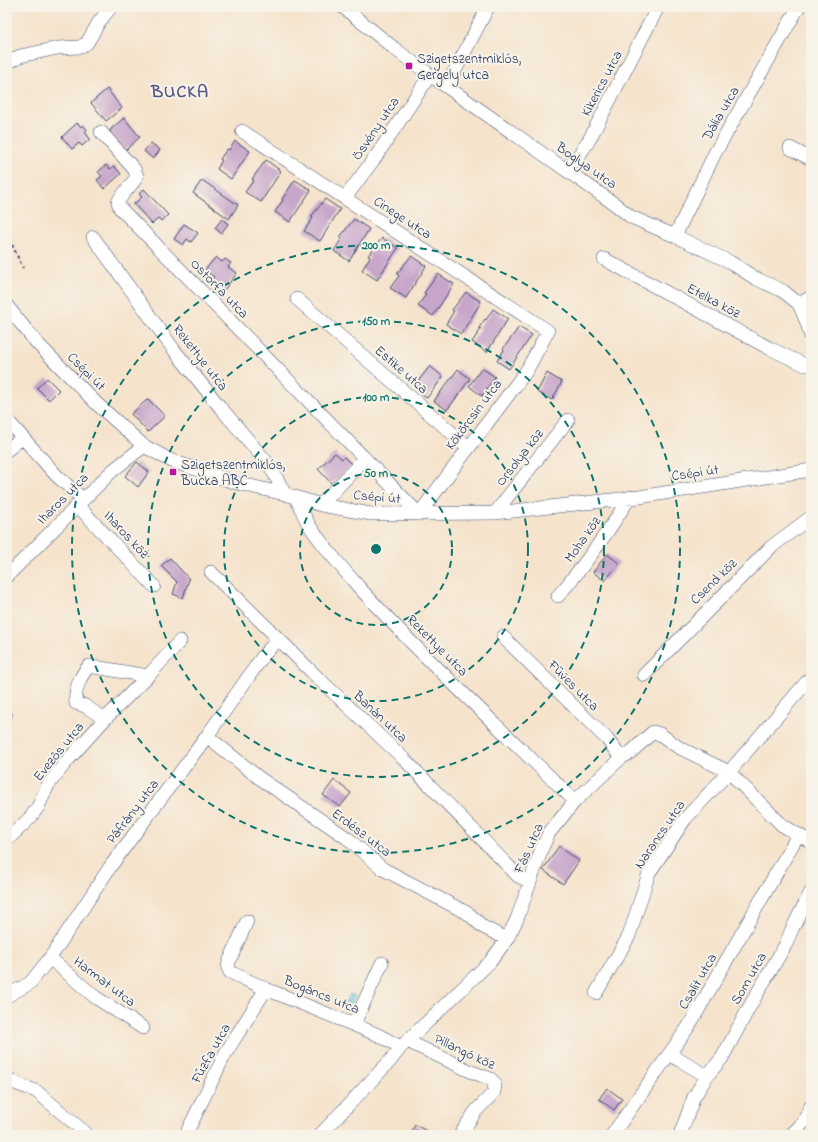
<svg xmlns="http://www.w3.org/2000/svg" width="818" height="1142" viewBox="0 0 818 1142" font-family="'Indie Flower',sans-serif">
	<rect width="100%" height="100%" fill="#f7f3e8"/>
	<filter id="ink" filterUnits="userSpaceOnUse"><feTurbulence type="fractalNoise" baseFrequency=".025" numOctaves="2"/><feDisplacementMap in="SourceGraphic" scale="8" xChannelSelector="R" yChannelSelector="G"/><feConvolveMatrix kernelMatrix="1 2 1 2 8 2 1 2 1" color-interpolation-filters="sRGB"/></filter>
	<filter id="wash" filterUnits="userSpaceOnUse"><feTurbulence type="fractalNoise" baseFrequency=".012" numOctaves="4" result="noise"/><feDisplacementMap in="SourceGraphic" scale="16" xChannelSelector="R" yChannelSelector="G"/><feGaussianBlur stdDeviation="0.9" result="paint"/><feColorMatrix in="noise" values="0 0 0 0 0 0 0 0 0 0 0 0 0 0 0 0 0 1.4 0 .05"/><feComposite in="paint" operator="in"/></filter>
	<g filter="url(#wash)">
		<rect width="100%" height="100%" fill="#f5e3cc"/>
		<path fill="#64c6e3" stroke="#407aa0" d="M350 994 355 996 348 1009 343 1007Z"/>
		<g id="blocks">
			<path fill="#c7a6ca" d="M107 89 122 108 106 121 91 103Z
				M124 118 140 137 127 149 123 148 110 133 111 129Z
				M77 123 81 127 83 125 87 130 85 132 90 139 82 146 79 143 72 149 62 137Z
				M235 141 250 151 231 179 217 169 222 160 220 159 227 149 229 150Z
				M151 143 160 150 153 159 144 151Z
				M266 160 281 171 261 202 245 192 254 180 252 179Z
				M106 165 110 169 114 166 121 174 104 189 97 180 102 176 98 172Z
				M202 180 238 205 229 219 193 193Z
				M295 180 311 190 290 222 275 212 283 200 282 199Z
				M144 189 168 215 161 221 159 218 152 224 134 204 142 197 139 194Z
				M325 199 340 209 320 241 304 231 313 218 311 217Z
				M222 219 228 224 221 233 215 228Z
				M354 219 369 229 349 261 334 251 342 238 340 237Z
				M184 224 198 233 191 242 187 239 183 245 174 239Z
				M382 238 398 248 377 280 362 270 370 257 368 256Z
				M411 256 426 266 406 298 390 288 399 276 397 274Z
				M216 257 222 262 225 259 231 263 228 267 237 273 224 290 212 280 214 277 205 270Z
				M438 274 454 284 433 316 418 306 426 294 424 293Z
				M466 292 481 302 461 334 446 324 454 311 452 310Z
				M493 309 508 319 487 352 472 342 481 329 479 328 485 319 486 320Z
				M519 327 532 335 509 369 497 361 504 350 503 349Z
				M430 366 443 377 427 398 421 393 423 390 416 384Z
				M482 368 495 377 482 396 469 386Z
				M458 369 470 379 447 410 434 401Z
				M547 373 562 382 552 400 537 392Z
				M47 378 59 390 49 400 37 388Z
				M148 399 165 416 148 432 131 414Z
				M335 453 342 459 344 457 352 465 332 484 318 469Z
				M137 462 149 472 138 487 125 476Z
				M607 554 619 563 605 581 593 572Z
				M170 558 189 579 183 598 173 594 177 582 161 566Z
				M7 712 12 713 7 729Z
				M334 780 351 793 340 807 323 795Z
				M559 846 579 861 563 884 543 870Z
				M607 1088 622 1099 614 1110 599 1099Z
				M415 1125 431 1133 430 1135H410Z"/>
		</g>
	</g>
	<g filter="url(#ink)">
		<use href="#blocks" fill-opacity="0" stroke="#3c4a6e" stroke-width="1"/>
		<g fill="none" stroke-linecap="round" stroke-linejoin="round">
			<defs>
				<path id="minor" d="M343 7 395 49 430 75 616 205 631 217 675 236 730 262 755 278 783 291 799 304 807 323 811 337
					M7 63 20 56 58 48 80 47 87 43 99 22 111 7
					M447 86 488 7
					M101 132 134 169 137 176C132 186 123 192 118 202L120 208 419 514 527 370 548 331 242 131
					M790 148 811 159
					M565 169 577 158 588 142 658 7
					M345 198 377 155 430 75
					M675 236 715 153 798 8
					M93 237 174 350 220 407 270 466 285 494
					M604 259 769 348 805 365H811
					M297 299 468 447
					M799 304 811 297
					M7 306 36 342 97 404 144 446 172 461 237 483 285 494 321 505 371 514 495 513 639 497 811 470
					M7 420 57 476 83 499
					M7 450 22 438
					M296 498C301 508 305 519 311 528 340 569 376 606 411 642 465 696 520 748 575 801
					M77 505 154 586
					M321 505 365 458
					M495 513 568 420
					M211 572 318 678 405 760 518 876 530 882
					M7 576 112 471 144 446
					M558 596C585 565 608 532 630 497
					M503 637 607 739 621 758
					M644 675 771 547 811 517
					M105 719 85 706 76 703C74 690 80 676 89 666L148 676
					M207 736 258 777 347 838 383 869 469 914 483 927 507 939
					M7 840 30 818 38 807 48 785 67 761 105 719 148 676 180 641
					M247 921 229 962 228 968 230 972 266 989 376 1034 401 1047
					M50 958 95 997 143 1028
					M596 993 629 936 649 873 685 819 729 772 811 677
					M7 996 30 983 50 958 110 867 207 736 263 656 278 639
					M354 1024 382 963
					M407 1041 472 1072 491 1079 495 1084 494 1092 475 1112 460 1135
					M669 1054 707 1076
					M7 1078 17 1084 36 1091 88 1135
					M191 1135 188 1130 225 1054 266 989
					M320 1135 390 1061 401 1047 490 962 507 939 517 919 542 848 549 833 575 801 621 758 631 752 653 732 660 734 678 747 729 772 782 825 811 842
					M612 1135 689 1026 798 835
					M680 1135 694 1097 707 1076 722 1058 751 1004 786 944 792 929 811 892
					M791 1135 803 1123 811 1106"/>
			</defs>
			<use href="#minor" stroke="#3c4a6e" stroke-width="14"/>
			<path stroke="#3c4a6e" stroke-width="2" stroke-dasharray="3 3" stroke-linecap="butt" d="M7 234 23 268"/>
			<use href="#minor" stroke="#fff" stroke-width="13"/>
		</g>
	</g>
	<g fill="none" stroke="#0f766e" stroke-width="2" stroke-dasharray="7 5">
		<circle cx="376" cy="549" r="76"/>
		<circle cx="376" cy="549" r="152"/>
		<circle cx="376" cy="549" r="228"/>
		<circle cx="376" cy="549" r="304"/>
	</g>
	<g fill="#b5179e" stroke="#f7f3e8" stroke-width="1.5">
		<rect x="405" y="62" width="8" height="8" rx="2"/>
		<rect x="169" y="468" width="8" height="8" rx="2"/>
	</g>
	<g text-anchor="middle" stroke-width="4" stroke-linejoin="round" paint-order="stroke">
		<g font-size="14" fill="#1b2f5e" stroke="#f7f3e8" text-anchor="start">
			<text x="417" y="63">Szigetszentmiklós,<tspan x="417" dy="16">Gergely utca</tspan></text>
			<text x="181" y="469">Szigetszentmiklós,<tspan x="181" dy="16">Bucka ABC</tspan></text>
		</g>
		<g font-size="14" fill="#1b2f5e" stroke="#f7f3e8">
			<text transform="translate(601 83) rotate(-62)" y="5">Kikerics utca</text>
			<text transform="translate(720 113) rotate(-60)" y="5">Dália utca</text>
			<text transform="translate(375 128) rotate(-56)" y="5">Ösvény utca</text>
			<text transform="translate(587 165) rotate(35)" y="5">Boglya utca</text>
			<text transform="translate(403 217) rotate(33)" y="5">Cinege utca</text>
			<text transform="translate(220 288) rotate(46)" y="5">Ostorfa utca</text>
			<text transform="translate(714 300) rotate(28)" y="5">Etelka köz</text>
			<text transform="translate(201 357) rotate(52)" y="5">Rekettye utca</text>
			<text transform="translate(402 369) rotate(41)" y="5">Estike utca</text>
			<text transform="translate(87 371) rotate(45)" y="5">Csépi út</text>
			<text transform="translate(473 414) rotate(-53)" y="5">Kökörcsin utca</text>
			<text transform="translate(519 457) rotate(-52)" y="5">Orsolya köz</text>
			<text transform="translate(695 472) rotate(-8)" y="5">Csépi út</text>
			<text transform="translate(377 496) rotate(5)" y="5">Csépi út</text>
			<text transform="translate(62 498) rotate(-45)" y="5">Iharos utca</text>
			<text transform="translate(127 534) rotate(47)" y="5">Iharos köz</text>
			<text transform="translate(582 539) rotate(-55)" y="5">Moha köz</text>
			<text transform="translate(713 581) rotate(-44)" y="5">Csend köz</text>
			<text transform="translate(438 645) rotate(45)" y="5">Rekettye utca</text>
			<text transform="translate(574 685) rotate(45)" y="5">Füves utca</text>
			<text transform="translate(381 716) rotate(43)" y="5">Banán utca</text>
			<text transform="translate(58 751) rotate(-51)" y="5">Evezős utca</text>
			<text transform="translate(132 811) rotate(-53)" y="5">Páfrány utca</text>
			<text transform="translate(362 832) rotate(37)" y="5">Erdész utca</text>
			<text transform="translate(659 834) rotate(-56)" y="5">Narancs utca</text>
			<text transform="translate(528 848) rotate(-66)" y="5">Fás utca</text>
			<text transform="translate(748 978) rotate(-60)" y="5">Som utca</text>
			<text transform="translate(105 981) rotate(37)" y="5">Harmat utca</text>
			<text transform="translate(697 981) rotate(-60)" y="5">Csalit utca</text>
			<text transform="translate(322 994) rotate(22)" y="5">Bogáncs utca</text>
			<text transform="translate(465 1051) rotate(25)" y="5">Pillangó köz</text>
			<text transform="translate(210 1053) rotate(-61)" y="5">Fűzfa utca</text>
		</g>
		<g font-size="18" font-weight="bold" letter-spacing="1" fill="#575984" stroke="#f7f3e8">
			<text x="180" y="97">BUCKA</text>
		</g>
	</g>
	<circle cx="376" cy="549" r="6" fill="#0f766e" stroke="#f7f3e8" stroke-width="2"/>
	<g font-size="12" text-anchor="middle" font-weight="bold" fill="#0f766e" stroke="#f7f3e8" stroke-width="4" stroke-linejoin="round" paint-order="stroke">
		<text x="376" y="249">200 m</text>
		<text x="376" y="325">150 m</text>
		<text x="376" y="401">100 m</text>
		<text x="376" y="477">50 m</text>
	</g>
	<rect width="818" height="1142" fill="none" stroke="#f7f3e8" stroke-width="24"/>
</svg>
